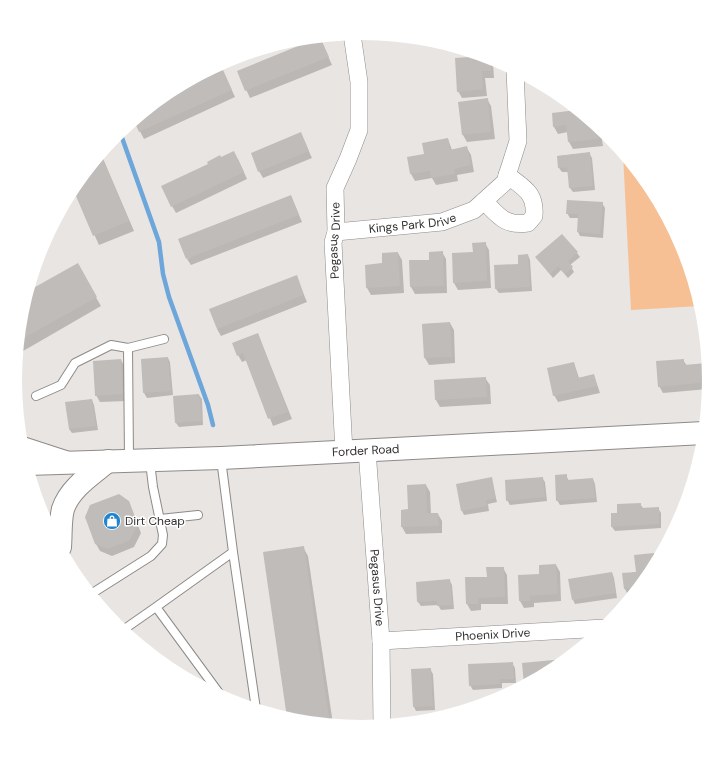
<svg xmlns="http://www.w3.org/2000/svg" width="724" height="760" viewBox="0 0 724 760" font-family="'DM Sans',sans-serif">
	<rect width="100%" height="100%" fill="#e9e5e2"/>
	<path fill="#f7c094" d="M623 154 651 187 683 247 700 306 631 310Z"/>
	<path fill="#0003" d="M320 38 332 65 250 98 238 72Z
		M458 48 469 52H460Z
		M485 57 490 58 493 63 494 78H485L487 96 462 98 458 91 456 59Z
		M223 71 235 97 144 139 134 120 158 100Z
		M563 98 574 108 568 109Z
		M487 99 491 106 495 139 467 142 463 135 459 103Z
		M578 111 590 120V125L595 124 600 128 603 146 573 149 569 142 568 132 558 134 554 127 553 114Z
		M301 134 312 158 263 178 259 171Z
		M448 139 452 150 467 148 471 155 474 172 457 175 458 181 436 185 432 178 415 181 411 174 408 158 425 155Z
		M589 153 592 158 595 190 573 192 570 188 569 172H562L559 168 558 156Z
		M101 154 134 231 99 245 73 188Z
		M238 159 247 179 176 213 172 206Z
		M291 196 302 222 191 265 187 259Z
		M602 203 605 208 603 238 580 236 578 232 579 218H570L567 213Z
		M485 243 489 250 491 288 458 290 454 283 474 253Z
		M442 252 446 259 447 293 415 294 411 287Z
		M398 253 402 260 404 293 371 295 367 288 366 266 383 264Z
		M577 253 580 257 570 265 574 272 568 278 561 270 553 278 539 261Z
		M528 255 530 260 532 291 499 293 496 289Z
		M77 265 101 306 18 354 22 312 28 293Z
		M296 276 307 302 221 336 217 329Z
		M450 323 454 330 455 363 429 365 425 358 423 324Z
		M258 334 292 419 273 426 247 360 242 362 238 355Z
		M168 358 170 362 173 395 147 398 144 393 142 360Z
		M121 360 125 367 127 401 100 402 96 395Z
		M683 360 687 366 707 364 708 389 663 393 659 386Z
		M574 363 579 378 594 375 600 393 558 402 554 395Z
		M485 378 490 385 491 404 440 407 436 400Z
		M199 395 202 399 203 425 179 427 176 423 174 397Z
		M92 400 94 405 98 430 72 433 69 429Z
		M566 475 569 481 593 479 595 484 597 502 560 505 557 500Z
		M542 478 545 482 547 501 510 505 507 500Z
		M491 479 497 502 488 504 489 511 464 515 462 511Z
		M426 485 430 492 431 514H438L442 521V533L406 534 402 527V511L409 510Z
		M129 502 141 533 134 547 112 556 100 551 96 544Z
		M640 504 643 508H658L661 513V528L615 531 612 527Z
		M303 547 308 556 333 724 288 719 264 553Z
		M653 554 656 562 650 573 634 593H627L625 589 623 574 637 572Z
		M556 565 560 572 561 601 534 603V607L524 608 520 601 519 576 541 575Z
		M503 568 507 575 508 604H481V610L471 611 467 604 488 578Z
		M612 573 614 578 617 598 575 604 573 600Z
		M450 581 452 585 454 609 441 610 438 605 421 606 418 602Z
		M512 663 515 668 516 683H502V688L473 690 470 685Z
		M430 669 433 674 435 710 416 711 414 707Z"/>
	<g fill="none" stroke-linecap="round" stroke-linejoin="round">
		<path stroke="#6da6da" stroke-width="4.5" d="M120 132 159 242 163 274 169 297 208 405 213 425"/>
	</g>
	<path fill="#c0bcb9" d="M320 37 329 57 245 91 237 71Z
		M483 56 490 58 491 71H482L483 89 457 92 455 58Z
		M223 70 232 90 139 132 134 121 161 98Z
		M488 98 491 132 462 135 458 102Z
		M577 110 587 118V124L593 123 598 127 599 139 568 142 566 125 553 127 552 113Z
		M301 132 309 151 258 172 251 153Z
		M448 138 450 150 467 146 471 165 454 169 455 174 431 178 430 171 410 174 407 157 424 154 422 143Z
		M234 151 244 172 171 207 161 186 208 164 207 162 220 155 221 157Z
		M590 152 593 186 569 188 567 167 558 168 557 156Z
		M101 154 129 221 93 236 73 189Z
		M291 195 299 215 186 259 178 239Z
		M567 200 603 202 600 234 577 232 578 214H566Z
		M562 234 578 252 568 261 573 267 565 274 558 266 550 274 535 257Z
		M486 242 487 281 453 283 452 253 473 252 472 243Z
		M443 251 444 286 410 287 409 260H429V252Z
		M398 252 400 286 366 288 365 265 382 263V253Z
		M528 254 530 287 495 289 494 265 518 264V255Z
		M78 263 97 297 19 341 22 312 28 291Z
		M297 275 304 295 217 329 209 309Z
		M450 322 452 357 424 358 422 324Z
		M258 333 288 412 268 419 243 353 237 356 232 343Z
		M168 357 171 391 143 393 141 359Z
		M121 359 123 394 95 396 93 361Z
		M684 359V365L707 363 709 382 658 387 656 361Z
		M574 362 578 378 594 374 597 386 553 396 547 368Z
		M486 377 487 397 435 400 434 380Z
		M199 394 202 421 175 423 173 396Z
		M92 399 96 426 69 429 65 402Z
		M567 474V480L593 478 595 498 556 501 555 475Z
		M492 477 496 498 486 500 487 506 461 511 456 484Z
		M543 477 545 497 506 501 505 480Z
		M426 484 427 513H438L439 526 401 527V510L408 509 407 485Z
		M119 494 129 501 138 525 130 540 108 549 95 544 85 517 90 505Z
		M641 503V508L659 507V524L611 527V513H617V504Z
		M304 546 330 724 287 718 263 552Z
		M654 553 655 564 638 588 624 589 622 573 636 572 634 555Z
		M556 564 558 594 530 596V601H519L518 575 539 574V565Z
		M486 567H504L505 597 478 598V604H466L465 577H487Z
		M612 572 616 593 572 600 568 579Z
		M450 579 452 605 437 606V601L417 602 416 582Z
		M564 659 555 669 524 685 522 663Z
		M513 662 514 679H500V684L469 686 468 664Z
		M431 668 433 706 413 707 411 669Z"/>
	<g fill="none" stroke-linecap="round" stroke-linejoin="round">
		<defs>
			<path id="lane" d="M128 348 164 339
				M36 396 61 385 75 363 111 345 128 348 129 459
				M160 519 198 515
				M233 552 256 709
				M91 594 151 556 162 544 163 535 153 487 150 462
				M156 607 233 552 221 459
				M123 630 156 607 222 697"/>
			<g id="street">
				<path d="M484 201C499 216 504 226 528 223L534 216C536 193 524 188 507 175"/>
				<path id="s1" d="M336 232 442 222 474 210 505 182 518 141 515 70"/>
				<path id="s2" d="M367 450 381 641 382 725"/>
				<path id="s3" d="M344 452 333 242 336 232 335 188 348 159 359 130V82L352 34"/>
				<path id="s4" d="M381 641 604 628"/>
			</g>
			<g id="secondary">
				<path id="s5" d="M27 464 221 458 704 433"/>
			</g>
			<path id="primary" d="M22 448 65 462
				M60 547C61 535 60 520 63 509 70 488 91 475 108 461"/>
		</defs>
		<use href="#lane" stroke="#8e8a88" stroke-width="10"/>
		<use href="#street" stroke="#8e8a88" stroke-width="18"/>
		<use href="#secondary" stroke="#8e8a88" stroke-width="24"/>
		<use href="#primary" stroke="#8e8a88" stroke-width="24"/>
		<use href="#lane" stroke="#fff" stroke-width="8"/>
		<use href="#street" stroke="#fff" stroke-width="17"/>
		<use href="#secondary" stroke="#fff" stroke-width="22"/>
		<use href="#primary" stroke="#fff" stroke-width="22"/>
	</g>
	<defs>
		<symbol id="shop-disc" viewBox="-11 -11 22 22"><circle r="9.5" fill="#2184cf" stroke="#fff"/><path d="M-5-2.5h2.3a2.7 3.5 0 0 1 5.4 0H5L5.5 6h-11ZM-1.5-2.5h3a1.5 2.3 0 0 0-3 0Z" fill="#fff"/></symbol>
	</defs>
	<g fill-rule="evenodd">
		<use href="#shop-disc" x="102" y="511" width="20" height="20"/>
	</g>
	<g text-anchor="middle" stroke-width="3" stroke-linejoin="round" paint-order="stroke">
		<g font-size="12" fill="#32302f" stroke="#fff">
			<text dy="4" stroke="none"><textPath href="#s1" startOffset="77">Kings Park Drive</textPath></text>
			<text dy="4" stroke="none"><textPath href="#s3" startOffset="212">Pegasus Drive</textPath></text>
			<text dy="4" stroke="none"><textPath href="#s5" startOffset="339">Forder Road</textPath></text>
			<text dy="4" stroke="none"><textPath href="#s2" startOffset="138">Pegasus Drive</textPath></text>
			<text dy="4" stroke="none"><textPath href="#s4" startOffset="112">Phoenix Drive</textPath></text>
		</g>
		<g font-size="12" fill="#32302f" stroke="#fff" text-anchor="start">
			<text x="125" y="525">Dirt Cheap</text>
		</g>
	</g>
	<path d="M0 0H724V760H0ZM22 380a340 340 0 1 1 680 0a340 340 0 1 1-680 0Z" fill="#fff" fill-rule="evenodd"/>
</svg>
